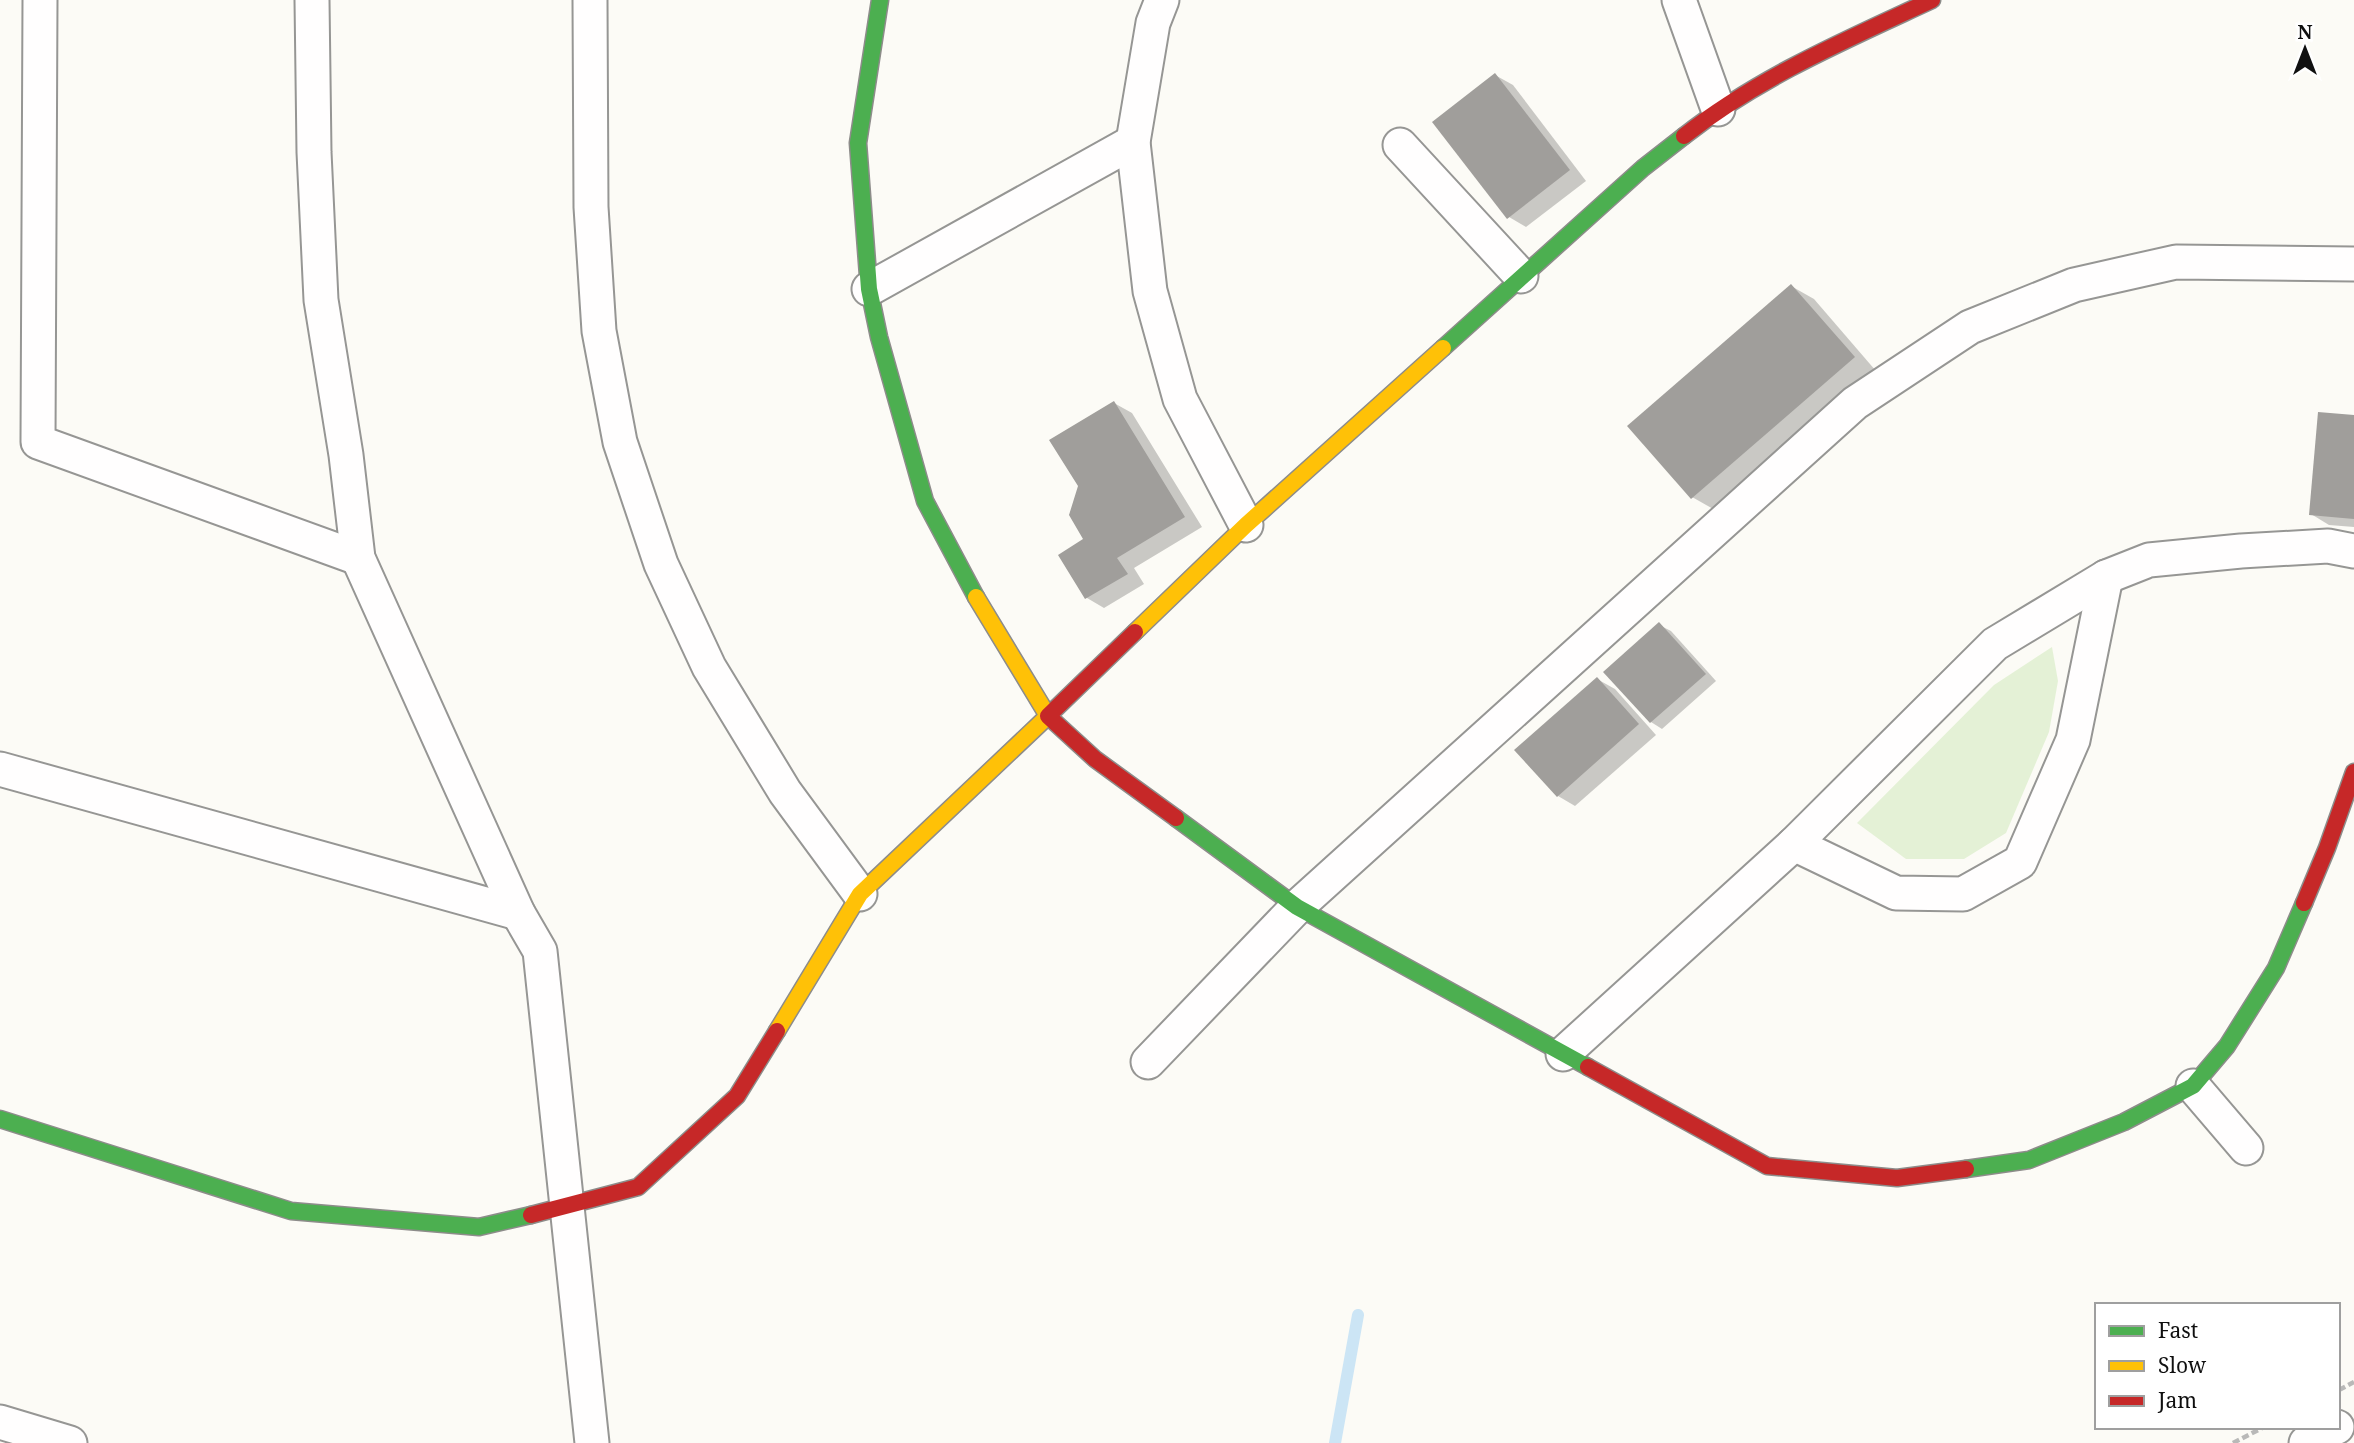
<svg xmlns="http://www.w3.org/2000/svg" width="2354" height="1443" font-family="'Noto Serif',serif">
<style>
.green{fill:#e4f1d6}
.shadow{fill:#0003}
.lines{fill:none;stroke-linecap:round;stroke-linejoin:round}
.stream{stroke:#cce5f5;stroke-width:12}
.building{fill:#a09e9b}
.street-casing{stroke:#969694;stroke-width:37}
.fast-casing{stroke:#8d8c8a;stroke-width:19}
.slow-casing{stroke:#8d8c8a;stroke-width:19}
.jam-casing{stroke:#8d8c8a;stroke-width:19}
.path{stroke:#b9b9b8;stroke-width:4.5;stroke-dasharray:7 3.5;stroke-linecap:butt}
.street{stroke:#fffefe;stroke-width:33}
.fast{stroke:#4caf50;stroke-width:16}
.slow{stroke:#ffc107;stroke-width:16}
.jam{stroke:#c62828;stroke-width:16}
</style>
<rect width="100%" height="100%" fill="#fcfbf6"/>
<polygon class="green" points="2052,647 2058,681 2049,732 2006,833 1964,859 1906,859 1857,823 1994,685"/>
<g class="shadow">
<polygon points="1495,75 1513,85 1586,181 1526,227 1509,217"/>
<polygon points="1791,286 1814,299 1876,371 1715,510 1692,497"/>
<polygon points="1114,403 1132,413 1202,527 1134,568 1144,584 1104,608 1087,598 1086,540"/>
<polygon points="2354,417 2354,527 2329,525 2311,514"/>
<polygon points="1659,625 1671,631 1716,681 1662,729 1651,722"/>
<polygon points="1597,679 1615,689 1656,735 1575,806 1558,796"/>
</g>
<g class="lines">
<polyline class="stream" points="1335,1443 1358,1315"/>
</g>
<g class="building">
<polygon points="1495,73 1570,170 1507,219 1432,122"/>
<polygon points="1791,284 1855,357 1691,499 1627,426"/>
<polygon points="1114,401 1185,517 1117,558 1128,574 1085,599 1058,555 1083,539 1069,515 1078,486 1049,440"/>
<polygon points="2318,412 2354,415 2354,519 2309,515"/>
<polygon points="1659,622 1706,674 1650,723 1603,672"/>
<polygon points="1597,677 1639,724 1557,797 1514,750"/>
</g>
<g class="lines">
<defs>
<g id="street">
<polyline points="40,0 38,442 358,558"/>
<polyline points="312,0 314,152 321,300 346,455 358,558 518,913 540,951 592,1443"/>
<polyline points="590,0 591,207 599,331 620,442 661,564 709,667 785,792 860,894"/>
<polyline points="1162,0 1153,23 1133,142 1150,291 1180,399 1246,525"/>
<polyline points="1679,0 1718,109"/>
<polyline points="1400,145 1521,276"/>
<polyline points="869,289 1133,142"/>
<polyline points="0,769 518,913"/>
<polyline points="1794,844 1896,893 1963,894 2020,862 2073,740 2106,577"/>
<polyline points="1563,1054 1794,844 1995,644 2106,577 2149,560 2241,551 2328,546 2354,551"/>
<polyline points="1148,1062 1297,907 1855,403 1970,327 2074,285 2176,262 2354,264"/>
<polyline points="2193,1086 2246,1148"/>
<polyline points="0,1422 70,1443"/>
<polyline points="2306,1443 2337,1427"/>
</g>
<g id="fast">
<polyline points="880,0 858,143 869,289 879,337 925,501 976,597"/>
<polyline points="1443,348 1643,168 1684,136"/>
<polyline points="1176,818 1297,907 1588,1067"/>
<polyline points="0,1119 291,1211 479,1227 531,1215"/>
<polyline points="1966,1169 2029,1160 2124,1122 2193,1086 2227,1046 2276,968 2304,903"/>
</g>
<g id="slow">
<polyline points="1135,632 1246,525 1443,348"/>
<polyline points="777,1031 860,894 1048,716 976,597"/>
</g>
<g id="jam">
<path d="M1684 136C1759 77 1846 40 1932 0"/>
<polyline points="1135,632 1048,716 1095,759 1176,818"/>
<polyline points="2304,903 2327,848 2354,772"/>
<polyline points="1588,1067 1767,1166 1897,1178 1966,1169"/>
<polyline points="531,1215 638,1187 737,1096 777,1031"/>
</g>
</defs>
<use href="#street" class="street-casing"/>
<use href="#fast" class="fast-casing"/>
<use href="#slow" class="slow-casing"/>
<use href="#jam" class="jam-casing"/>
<g class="path">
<polyline points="2339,1390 2354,1382"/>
<polyline points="2233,1443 2264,1427"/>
</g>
<use href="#street" class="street"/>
<use href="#fast" class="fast"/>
<use href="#slow" class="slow"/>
<use href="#jam" class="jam"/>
</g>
<rect x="2095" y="1303" width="245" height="126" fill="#ffffff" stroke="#9f9f9f" stroke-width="2"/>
<rect x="2109" y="1326" width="35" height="10" fill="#4caf50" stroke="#9f9f9f" stroke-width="2"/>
<text x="2158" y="1338" font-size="21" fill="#101010">Fast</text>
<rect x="2109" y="1361" width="35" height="10" fill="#ffc107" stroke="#9f9f9f" stroke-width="2"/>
<text x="2158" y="1373" font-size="21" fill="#101010">Slow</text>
<rect x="2109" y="1396" width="35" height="10" fill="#c62828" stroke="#9f9f9f" stroke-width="2"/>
<text x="2158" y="1408" font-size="21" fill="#101010">Jam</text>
<g transform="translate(2305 49)" stroke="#ffffff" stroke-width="5" paint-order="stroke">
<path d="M0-5L12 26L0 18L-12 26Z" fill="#101010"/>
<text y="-10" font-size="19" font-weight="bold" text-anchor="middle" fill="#101010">N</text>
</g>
</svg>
